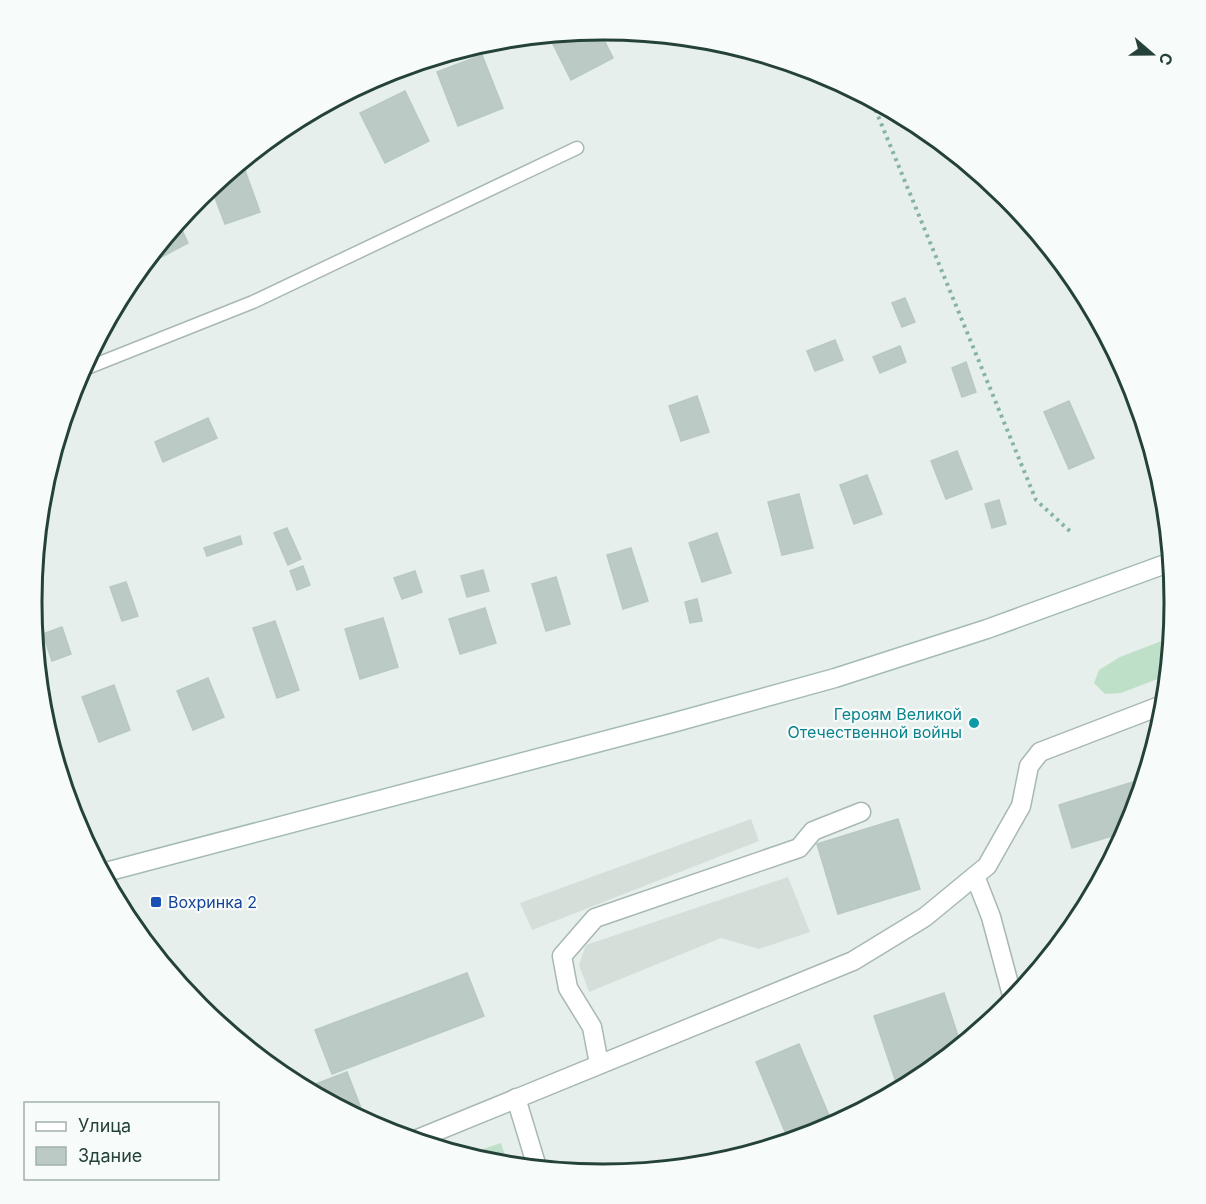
<svg xmlns="http://www.w3.org/2000/svg" width="1206" height="1204" font-family="Inter,sans-serif">
<style>
.built{fill:#d4dfda}
.green{fill:#bfe0c8}
.building{fill:#bbcac4;stroke:#b8c9c2;stroke-width:1.5}
.lines{fill:none;stroke-linecap:round;stroke-linejoin:round}
.service-casing{stroke:#a8b8b2;stroke-width:15}
.minor-casing{stroke:#a8b8b2;stroke-width:21}
.secondary-casing{stroke:#a4bbb3;stroke-width:21}
.path{stroke:#86b3a5;stroke-width:4;stroke-dasharray:3 4.5;stroke-linecap:butt}
.service{stroke:#fff;stroke-width:12}
.minor{stroke:#fff;stroke-width:18}
.secondary{stroke:#fff;stroke-width:18}
.culture-dot{fill:#0f9aa8;stroke:#f7fbf9;stroke-width:2}
.transit-dot{fill:#1a4fb4;stroke:#f7fbf9;stroke-width:2}
.labels{text-anchor:middle;dominant-baseline:central;stroke-width:4.5;stroke-linejoin:round;paint-order:stroke}
.culture-label{font-size:16px;fill:#0d838f;stroke:#f7fbf9;text-anchor:end}
.transit-label{font-size:16px;fill:#164399;stroke:#f7fbf9;text-anchor:start}
.rim{fill:none;stroke:#24423a;stroke-width:3}
</style>
<rect width="100%" height="100%" fill="#e6efeb"/>
<g class="built">
<polygon points="751,819 759,841 532,930 520,903"/>
<polygon points="788,877 810,932 759,949 721,938 589,992 579,965 586,945"/>
</g>
<g class="green">
<polygon points="1172,637 1168,675 1121,693 1105,694 1094,683 1099,670 1120,657"/>
<polygon points="501,1143 508,1165 491,1163 465,1155"/>
</g>
<g class="building">
<polygon points="599,30 613,58 571,80 551,40 562,34"/>
<polygon points="482,55 503,108 458,126 437,72"/>
<polygon points="405,91 429,141 385,163 360,113"/>
<polygon points="242,162 260,212 225,224 211,187"/>
<polygon points="178,222 188,243 154,261 151,256"/>
<polygon points="905,298 915,322 902,327 892,303"/>
<polygon points="835,340 843,360 815,371 807,351"/>
<polygon points="900,346 906,362 880,373 873,357"/>
<polygon points="966,362 976,392 962,397 952,368"/>
<polygon points="697,396 709,432 681,441 669,406"/>
<polygon points="1069,401 1094,458 1069,469 1044,412"/>
<polygon points="208,418 217,438 163,462 155,442"/>
<polygon points="957,451 972,489 946,499 931,461"/>
<polygon points="867,475 882,514 854,524 840,485"/>
<polygon points="799,494 813,548 782,555 768,502"/>
<polygon points="999,500 1006,524 992,528 985,504"/>
<polygon points="287,528 301,559 288,565 274,533"/>
<polygon points="717,533 731,573 702,582 689,543"/>
<polygon points="240,536 242,544 207,556 204,548"/>
<polygon points="631,548 648,601 623,609 607,555"/>
<polygon points="303,566 310,585 297,590 290,571"/>
<polygon points="483,570 489,591 467,597 461,576"/>
<polygon points="415,571 422,592 402,599 394,578"/>
<polygon points="556,577 570,624 546,631 532,584"/>
<polygon points="126,582 138,616 122,621 110,587"/>
<polygon points="697,599 702,621 690,623 685,602"/>
<polygon points="485,608 496,643 460,654 449,619"/>
<polygon points="383,618 398,667 360,679 345,629"/>
<polygon points="275,621 299,690 277,698 253,628"/>
<polygon points="62,627 71,654 52,661 43,634"/>
<polygon points="208,678 224,717 193,730 177,691"/>
<polygon points="114,685 130,730 99,742 82,697"/>
<polygon points="1133,782 1138,799 1131,821 1125,832 1072,848 1059,805"/>
<polygon points="898,819 920,889 838,914 817,844"/>
<polygon points="467,973 484,1016 332,1074 315,1030"/>
<polygon points="944,993 961,1045 929,1071 896,1082 874,1016"/>
<polygon points="799,1044 833,1125 822,1131 789,1141 756,1062"/>
<polygon points="347,1072 364,1116 360,1118 305,1088"/>
</g>
<g class="lines">
<defs>
<polyline id="service" points="82,370 253,302 577,148"/>
<g id="minor">
<polyline points="975,876 991,917 1013,999"/>
<polyline points="599,1064 592,1027 568,988 562,956 595,918 799,848 813,831 861,812"/>
<polyline points="516,1098 537,1167"/>
<polyline points="415,1140 853,961 925,917 987,866 1021,806 1029,766 1040,752 1165,704"/>
</g>
<polyline id="secondary" points="102,873 672,723 835,678 987,629 1171,562"/>
</defs>
<use href="#service" class="service-casing"/>
<use href="#minor" class="minor-casing"/>
<use href="#secondary" class="secondary-casing"/>
<polyline class="path" points="876,102 876,111 1036,500 1073,534"/>
<use href="#service" class="service"/>
<use href="#minor" class="minor"/>
<use href="#secondary" class="secondary"/>
</g>
<circle class="culture-dot" cx="974" cy="723" r="6"/>
<rect class="transit-dot" x="150" y="896" width="12" height="12" rx="3"/>
<g class="labels">
<g class="culture-label">
<text x="962" y="714">Героям Великой<tspan x="962" dy="18">Отечественной войны</tspan></text>
</g>
<g class="transit-label">
<text x="168" y="902">Вохринка 2</text>
</g>
</g>
<path d="M0 0H1206V1204H0ZM603 40H603A561 561 0 0 1 1164 601V603A561 561 0 0 1 603 1164H603A561 561 0 0 1 42 603V601A561 561 0 0 1 603 40Z" fill="#f7fbf9" fill-rule="evenodd"/>
<path class="rim" d="M603 40H603A561 561 0 0 1 1164 601V603A561 561 0 0 1 603 1164H603A561 561 0 0 1 42 603V601A561 561 0 0 1 603 40Z"/>
<rect x="24" y="1102" width="195" height="78" fill="#f7fbf9" stroke="#a3b1ad" stroke-width="1.5"/>
<rect x="36" y="1122" width="30" height="9" fill="#ffffff" stroke="#a3b1ad" stroke-width="1.5"/>
<text x="78" y="1132" font-size="18" fill="#24423a">Улица</text>
<rect x="36" y="1147" width="30" height="18" fill="#bbcac4" stroke="#a3b1ad" stroke-width="1.5"/>
<text x="78" y="1162" font-size="18" fill="#24423a">Здание</text>
<g transform="translate(1152 54) rotate(110)" stroke="#f7fbf9" stroke-width="4.5" paint-order="stroke">
<path d="M0-4.5L10 22L0 15L-10 22Z" fill="#24423a"/>
<text y="-9" font-size="16" font-weight="bold" text-anchor="middle" fill="#24423a">С</text>
</g>
</svg>
